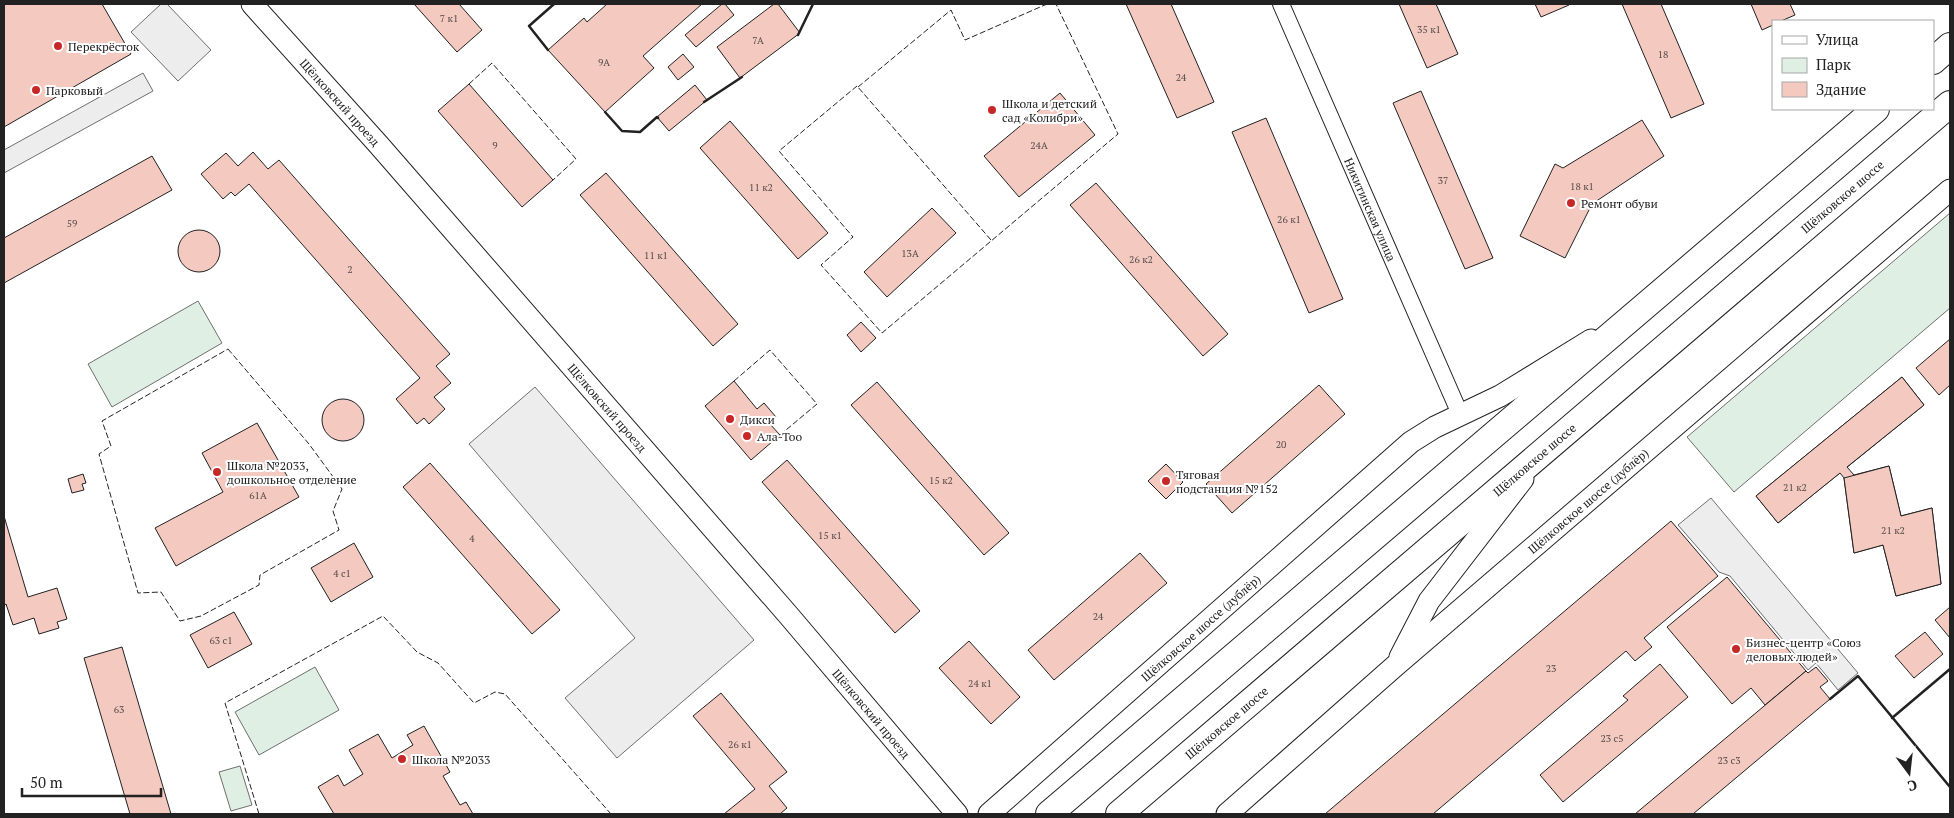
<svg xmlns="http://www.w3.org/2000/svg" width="1954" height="818" font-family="'PT Serif',serif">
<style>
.green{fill:#e0efe3;stroke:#6f6f6f}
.parking{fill:#ededed;stroke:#6f6f6f}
.building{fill:#f3c9c0;stroke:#222}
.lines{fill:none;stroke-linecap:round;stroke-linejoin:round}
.minor-casing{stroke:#222;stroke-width:18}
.tertiary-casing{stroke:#222;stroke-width:23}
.primary-casing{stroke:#222;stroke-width:28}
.minor{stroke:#fff;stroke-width:16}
.tertiary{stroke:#fff;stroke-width:21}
.primary{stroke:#fff;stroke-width:26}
.fence{stroke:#222;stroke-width:1;stroke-dasharray:6 2.5;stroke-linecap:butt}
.wall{stroke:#222;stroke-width:2.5}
.poi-dot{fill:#c62828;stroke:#fff;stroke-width:2}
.labels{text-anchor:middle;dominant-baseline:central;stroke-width:4;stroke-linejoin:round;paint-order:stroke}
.number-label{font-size:10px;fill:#564c4a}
.poi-label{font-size:12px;fill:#222;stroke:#fff;text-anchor:start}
.street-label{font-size:12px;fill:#222;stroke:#fff}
</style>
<rect width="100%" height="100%" fill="#fff"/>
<g class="green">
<polygon points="1950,213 1950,308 1734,492 1687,437"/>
<polygon points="198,301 222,343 112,407 88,364"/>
<polygon points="315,667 339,710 259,755 235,712"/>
<polygon points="240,766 252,805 231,811 219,772"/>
</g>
<g class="parking">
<polygon points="161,4 167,4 211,50 178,81 131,32"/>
<polygon points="143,73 153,91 4,173 4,150"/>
<polygon points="535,387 754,640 617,758 565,698 635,638 469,444"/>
<polygon points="1711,498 1858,673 1838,690 1816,663 1808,670 1730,576 1719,572 1678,525"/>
</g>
<g class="building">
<polygon points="4,4 102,4 131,54 4,127"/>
<polygon points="414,4 459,4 482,30 457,52"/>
<polygon points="607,4 702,4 643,56 654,68 605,112 548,50 584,18 587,22"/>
<polygon points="722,4 725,4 734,15 696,47 685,35"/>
<polygon points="774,4 778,4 800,33 740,78 717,47"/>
<polygon points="1126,4 1171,4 1214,102 1177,118"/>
<polygon points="1399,4 1436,4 1458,54 1427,68"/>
<polygon points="1535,4 1569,4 1569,5 1541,17"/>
<polygon points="1622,4 1661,4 1704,104 1671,118"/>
<polygon points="1751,4 1790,4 1795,15 1781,21 1773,21 1773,25 1762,30"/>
<polygon points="683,54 694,67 678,80 668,67"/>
<polygon points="469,84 553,180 522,207 438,111"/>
<polygon points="695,85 707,100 669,131 657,117"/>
<polygon points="1421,91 1493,258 1465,269 1393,103"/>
<polygon points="1060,93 1095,135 1019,197 984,156"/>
<polygon points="1266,118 1343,299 1309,313 1232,132"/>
<polygon points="1642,120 1664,156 1592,204 1565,258 1520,236 1555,164 1563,168"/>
<polygon points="730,121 828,233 798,259 700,148"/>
<polygon points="253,152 268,169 279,160 450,354 436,366 451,383 434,397 445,409 429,424 424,418 417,424 396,399 420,378 249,184 235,196 231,192 223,199 201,174 226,153 238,166"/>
<polygon points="152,156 172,190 4,283 4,238"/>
<polygon points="606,173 738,324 713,346 580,195"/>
<polygon points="1096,183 1228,334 1203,356 1070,205"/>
<polygon points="932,208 956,233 887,297 864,272"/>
<circle cx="199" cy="251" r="21"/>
<polygon points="861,322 876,338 861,352 847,335"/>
<polygon points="1950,339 1950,385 1939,395 1916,368"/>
<polygon points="1902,377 1924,405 1778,523 1756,496"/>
<polygon points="1902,377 1924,405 1847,467 1854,475 1889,466 1901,516 1932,508 1941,584 1896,596 1883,545 1854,553 1844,478 1840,473 1778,523 1756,496"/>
<polygon points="734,381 757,409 764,403 776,417 769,423 780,435 751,460 705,406"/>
<polygon points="877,382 1009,533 984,555 851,405"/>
<polygon points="1319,385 1345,414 1232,513 1206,484"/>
<circle cx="343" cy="420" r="21"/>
<polygon points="257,423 299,497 176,566 155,528 223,492 202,453"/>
<polygon points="787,460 920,611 895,633 762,482"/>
<polygon points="430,463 560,610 532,634 403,487"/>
<polygon points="1166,464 1183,482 1166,499 1148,481"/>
<polygon points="1889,466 1901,516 1932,508 1941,584 1896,596 1883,545 1854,553 1844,478"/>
<polygon points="83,474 86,483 82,484 84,490 72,493 68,479"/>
<polygon points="4,516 28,597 57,588 67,619 57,622 59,628 39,634 34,618 13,625 6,604 4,605"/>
<polygon points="1671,521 1718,576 1644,638 1652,647 1635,661 1626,651 1433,814 1325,814"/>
<polygon points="354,543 373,577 331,602 311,568"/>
<polygon points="1140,553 1167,583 1054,680 1028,650"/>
<polygon points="1727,577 1806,671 1765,705 1751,688 1732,704 1667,627"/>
<polygon points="1950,607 1950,638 1935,620"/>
<polygon points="234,612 252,644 208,668 190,635"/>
<polygon points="1925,632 1943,654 1914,678 1895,656"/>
<polygon points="969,641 1020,697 991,724 939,668"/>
<polygon points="122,647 131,678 171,814 130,814 84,658"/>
<polygon points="1660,664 1688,697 1563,802 1540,775 1628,700 1623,696"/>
<polygon points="1816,667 1828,681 1820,687 1830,699 1693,814 1635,814 1806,671 1808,673"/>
<polygon points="721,693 787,772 769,786 787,808 780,814 724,814 755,789 693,716"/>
<polygon points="424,726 450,772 443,776 460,805 466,802 473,814 334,814 318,787 338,775 344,786 363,774 349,750 378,734 392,758 413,745 407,735"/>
</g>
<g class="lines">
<defs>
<g id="minor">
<path id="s1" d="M1281 4 1460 414"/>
</g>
<g id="tertiary">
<path id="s2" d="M252 4 378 144 790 617 957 814"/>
<polyline points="1400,657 1429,601 1523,479"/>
<path id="s3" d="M989 814 1411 442 1435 427 1500 396 1591 340"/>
<path id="s4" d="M1227 814 1395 666 1950 190"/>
</g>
<g id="primary">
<polyline points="1933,61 1950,46"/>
<polyline points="1049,814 1876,109"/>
<path id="s5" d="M1119 814 1950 104"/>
</g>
</defs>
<use href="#minor" class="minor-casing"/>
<use href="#tertiary" class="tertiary-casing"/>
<use href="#primary" class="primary-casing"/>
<use href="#minor" class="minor"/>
<use href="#tertiary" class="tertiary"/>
<use href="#primary" class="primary"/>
<g class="fence">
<polyline points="469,84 492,63 576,159 553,180"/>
<polyline points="858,87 951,10 965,40 1047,4"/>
<polyline points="991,240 857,86 779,151 853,237 821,265 882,333 1118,134 1056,4"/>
<polygon points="228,349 309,444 342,489 333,511 339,530 260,575 259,585 201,616 180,621 161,592 138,593 99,454 111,446 102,421"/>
<polyline points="734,381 770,350 817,404 780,435"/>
<polyline points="259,814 225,703 383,616 417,652 438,663 474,703 495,692 505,694 611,814"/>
</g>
<g class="wall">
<polyline points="798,35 813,4"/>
<polyline points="548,50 529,26 554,4"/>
<polyline points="704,102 742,77"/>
<polyline points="605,112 622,131 640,132 657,117 658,118"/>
<polyline points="1830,699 1858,676 1950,787"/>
<polyline points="1892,718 1950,669"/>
</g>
</g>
<g class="poi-dot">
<circle cx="58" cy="46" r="5"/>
<circle cx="36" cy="90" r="5"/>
<circle cx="992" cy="110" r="5"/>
<circle cx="1571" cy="203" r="5"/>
<circle cx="730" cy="419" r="5"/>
<circle cx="747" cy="436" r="5"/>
<circle cx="217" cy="472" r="5"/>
<circle cx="1166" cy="481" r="5"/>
<circle cx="1736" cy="649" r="5"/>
<circle cx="402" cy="759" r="5"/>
</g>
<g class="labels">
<g class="number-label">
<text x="449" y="18">7 к1</text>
<text x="1429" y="29">35 к1</text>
<text x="758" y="40">7А</text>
<text x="1663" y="54">18</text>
<text x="604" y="62">9А</text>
<text x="1181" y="77">24</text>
<text x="495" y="145">9</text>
<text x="1039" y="145">24А</text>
<text x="1443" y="180">37</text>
<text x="1582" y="186">18 к1</text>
<text x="761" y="187">11 к2</text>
<text x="1289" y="219">26 к1</text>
<text x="72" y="223">59</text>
<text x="910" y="253">13А</text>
<text x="656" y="255">11 к1</text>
<text x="1141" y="259">26 к2</text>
<text x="350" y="269">2</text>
<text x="1281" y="444">20</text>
<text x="941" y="480">15 к2</text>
<text x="1795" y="487">21 к2</text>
<text x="258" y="495">61А</text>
<text x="1893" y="530">21 к2</text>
<text x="830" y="535">15 к1</text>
<text x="472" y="538">4</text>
<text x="342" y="573">4 с1</text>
<text x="1098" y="616">24</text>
<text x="221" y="640">63 с1</text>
<text x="1551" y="668">23</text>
<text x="980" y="683">24 к1</text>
<text x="119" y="709">63</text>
<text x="1612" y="738">23 с5</text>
<text x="740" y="744">26 к1</text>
<text x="1729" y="760">23 c3</text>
</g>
<g class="poi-label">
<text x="68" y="46">Перекрёсток</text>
<text x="46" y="90">Парковый</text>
<text x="1002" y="103">Школа и детский<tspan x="1002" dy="14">сад «Колибри»</tspan></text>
<text x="1581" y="203">Ремонт обуви</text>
<text x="740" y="419">Дикси</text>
<text x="757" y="436">Ала-Тоо</text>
<text x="227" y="465">Школа №2033,<tspan x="227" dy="14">дошкольное отделение</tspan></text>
<text x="1176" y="474">Тяговая<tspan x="1176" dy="14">подстанция №152</tspan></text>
<text x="1746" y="642">Бизнес-центр «Союз<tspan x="1746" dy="14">деловых людей»</tspan></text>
<text x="412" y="759">Школа №2033</text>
</g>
<g class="street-label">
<text stroke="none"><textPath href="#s2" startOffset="132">Щёлковский проезд</textPath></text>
<text stroke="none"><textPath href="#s5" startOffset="951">Щёлковское шоссе</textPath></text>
<text stroke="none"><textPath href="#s1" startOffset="224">Никитинская улица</textPath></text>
<text stroke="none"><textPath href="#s2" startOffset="538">Щёлковский проезд</textPath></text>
<text stroke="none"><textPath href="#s5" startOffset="546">Щёлковское шоссе</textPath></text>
<text stroke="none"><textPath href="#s4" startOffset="478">Щёлковское шоссе (дублёр)</textPath></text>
<text stroke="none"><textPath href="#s3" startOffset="282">Щёлковское шоссе (дублёр)</textPath></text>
<text stroke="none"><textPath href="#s2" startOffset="942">Щёлковский проезд</textPath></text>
<text stroke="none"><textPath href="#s5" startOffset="141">Щёлковское шоссе</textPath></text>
</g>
</g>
<rect width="1954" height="818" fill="none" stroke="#222222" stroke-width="10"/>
<rect x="1772" y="20" width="162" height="90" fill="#ffffff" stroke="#a7a7a7"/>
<rect x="1782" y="36" width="25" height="8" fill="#ffffff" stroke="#a7a7a7"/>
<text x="1816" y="45" font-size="15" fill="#222222">Улица</text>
<rect x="1782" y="58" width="25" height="15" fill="#e0efe3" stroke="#a7a7a7"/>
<text x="1816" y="70" font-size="15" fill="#222222">Парк</text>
<rect x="1782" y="82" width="25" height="15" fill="#f3c9c0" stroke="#a7a7a7"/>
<text x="1816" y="95" font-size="15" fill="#222222">Здание</text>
<g transform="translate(1909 773) rotate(165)" stroke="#ffffff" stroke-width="4" paint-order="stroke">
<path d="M0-4L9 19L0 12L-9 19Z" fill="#222222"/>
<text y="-8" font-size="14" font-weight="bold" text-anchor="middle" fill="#222222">С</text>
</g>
<path d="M22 788v8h139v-8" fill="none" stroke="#222222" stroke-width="2.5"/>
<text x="30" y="788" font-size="15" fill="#222222" stroke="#ffffff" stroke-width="4" paint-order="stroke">50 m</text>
</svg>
